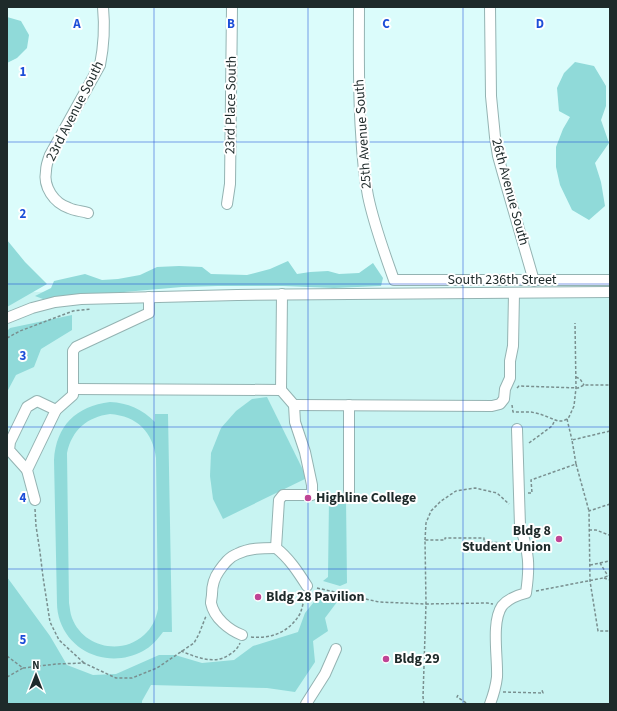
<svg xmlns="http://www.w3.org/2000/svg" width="617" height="711" font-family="'Source Sans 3',sans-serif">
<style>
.built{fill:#c8f4f2}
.green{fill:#90dad9;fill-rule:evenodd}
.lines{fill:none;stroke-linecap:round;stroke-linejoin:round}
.minor-casing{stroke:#94b3b2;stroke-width:12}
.path{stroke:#798f8f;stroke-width:1.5;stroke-dasharray:3 2;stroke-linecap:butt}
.minor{stroke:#fff;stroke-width:10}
.grid{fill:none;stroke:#1d4ed8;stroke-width:1;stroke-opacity:0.55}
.poi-dot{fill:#bf4495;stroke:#fff;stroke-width:1.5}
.labels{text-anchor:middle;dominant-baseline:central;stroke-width:4;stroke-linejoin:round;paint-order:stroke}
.street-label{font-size:14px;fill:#1e2a2a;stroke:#fff}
.poi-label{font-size:14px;font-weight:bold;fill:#1e2a2a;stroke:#fff;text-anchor:start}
.grid-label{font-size:13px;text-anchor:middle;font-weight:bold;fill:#1d4ed8;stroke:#fff;stroke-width:4;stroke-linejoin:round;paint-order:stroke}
</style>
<rect width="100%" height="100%" fill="#dbfcfb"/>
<polygon class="built" points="610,291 610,704 7,704 7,292"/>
<g class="green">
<polygon points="7,17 21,21 29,35 27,48 17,58 7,63"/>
<polygon points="575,62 594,66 606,86 606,106 601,120 609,143 595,163 601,182 605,206 589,220 572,210 560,185 556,167 556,147 563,129 570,117 559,111 557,88 564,73"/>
<polygon points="7,240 25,262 47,284 7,307"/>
<polygon points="288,261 297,274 310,272 328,271 339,274 359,273 373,263 383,278 381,286 334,288 283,286 218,286 182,287 43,299 35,296 51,288 54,281 85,274 102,280 118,279 140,275 157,267 179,266 202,267 211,274 247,275 270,269"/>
<polygon points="72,315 72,330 41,349 34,367 16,375 7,392 7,331 10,328"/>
<polygon points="267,397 307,478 223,519 213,499 210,476 211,453 221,428 236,411 252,399"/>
<path d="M110 402C128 403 142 409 155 422V414H168L172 632H163C157 640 151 647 143 651 112 668 72 655 60 621 58 615 57 609 57 603L54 460C56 426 76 406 110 402ZM110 414C137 416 153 432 156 458L158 609C156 619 152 628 144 635 121 656 83 647 72 618 70 613 70 608 69 603L67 453C72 430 87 417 110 414Z"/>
<polygon points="346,498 347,583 340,586 323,581 328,577 329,499"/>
<polygon points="7,577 50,636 67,665 93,675 116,674 159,655 175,655 202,663 234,660 253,646 298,632 305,613 317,598 329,595 337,602 325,618 328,631 313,641 315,662 295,692 267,688 151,685 142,701 142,704 7,704"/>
</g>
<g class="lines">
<defs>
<g id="minor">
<path d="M359 7C359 49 358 90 361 132 362 153 364 175 368 196 374 225 384 252 394 280H610"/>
<polyline points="490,7 491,96 495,137 498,156 503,174 534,281"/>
<polyline points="227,204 230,184 232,7"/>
<path d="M88 213C82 211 75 211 69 208 54 203 43 187 46 171 46 165 48 160 50 155L100 65C104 45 105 28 103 7"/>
<path d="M282 294 281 390 294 405 295 422 305 452 312 485V495H283L279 500 276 548C289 558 298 572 307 586"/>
<polyline points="7,318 32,308 55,302 81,299 237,295 610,292"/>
<polyline points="73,389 281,390"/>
<polyline points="294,405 492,406 500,404 504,399 505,389 510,378 510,361 513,346 514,293"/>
<polyline points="349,405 349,498"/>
<polyline points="27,470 9,450 10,442 27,407 37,401 56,410"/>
<polyline points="35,500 27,470 56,410 73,395 73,351 76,347 149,313 149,297"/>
<path d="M242 635C229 630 214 618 211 603 211 600 212 597 212 594 212 585 214 578 219 571 224 564 229 557 237 554 249 548 262 548 276 548"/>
<polyline points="306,704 325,674 336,649"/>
<path d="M490 704C493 696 496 686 497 677 498 658 491 622 502 606 508 599 518 595 526 593 530 566 529 552 520 526L517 429"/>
</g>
</defs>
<use href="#minor" class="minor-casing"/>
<g class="path">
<polyline points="7,338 20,331 73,311 91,309"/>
<polyline points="576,377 580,379 584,385"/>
<polyline points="517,388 519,386 578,388 584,385 610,385"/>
<polyline points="512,405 513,412 531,412 540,414 558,421 563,421 567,419 569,417 574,406 576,388 575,323"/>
<polyline points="567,419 572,440"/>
<polyline points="529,443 552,426 555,420"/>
<polyline points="576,464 589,511"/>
<polyline points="528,493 532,493 531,480 576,464 572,440 610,431"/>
<polyline points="610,504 589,511 590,581 598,631 610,631"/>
<polyline points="35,509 36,526 40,552 43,577 50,622 59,640 84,663"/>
<polyline points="589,530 596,530 609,535"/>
<polyline points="425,540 426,523 431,511 441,501 456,491 475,488 497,493 509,504"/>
<polyline points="600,563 609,561"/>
<polyline points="590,565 600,563 608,576"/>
<polyline points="604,578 610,580"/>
<polyline points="317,588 379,602 426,604 425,540 445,540 445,538 484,538 484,542 508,543 515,542"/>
<polyline points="536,591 603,578 610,575"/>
<path d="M251 637C270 639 287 633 298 617 302 612 303 602 305 596"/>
<path d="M181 651C196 657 214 665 229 655 234 652 238 648 240 643"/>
<polyline points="7,656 23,668 56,664 84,663 116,678 132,678 157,668 194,643 199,634 206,616"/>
<polyline points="7,677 23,668"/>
<polyline points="503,692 543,693 542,690"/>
<polyline points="458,695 457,697 468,704"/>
<polyline points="424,704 423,697 426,604 487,603 493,604"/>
</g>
<use href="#minor" class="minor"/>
</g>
<path class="grid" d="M154 7V704M308 7V704M463 7V704M7 142H610M7 284H610M7 427H610M7 569H610"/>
<g class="poi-dot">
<circle cx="308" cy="498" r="4"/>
<circle cx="559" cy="539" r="4"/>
<circle cx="258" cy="597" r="4"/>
<circle cx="386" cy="659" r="4"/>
</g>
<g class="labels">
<g class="street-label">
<text transform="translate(231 105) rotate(-89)">23rd Place South</text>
<text transform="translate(75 111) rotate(-63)">23rd Avenue South</text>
<text transform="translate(363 134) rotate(-94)">25th Avenue South</text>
<text transform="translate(510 192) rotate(75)">26th Avenue South</text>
<text x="502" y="280">South 236th Street</text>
</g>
<g class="poi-label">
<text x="316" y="498">Highline College</text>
<text x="551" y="531" text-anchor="end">Bldg 8<tspan x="551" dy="16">Student Union</tspan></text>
<text x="266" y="597">Bldg 28 Pavilion</text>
<text x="394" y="659">Bldg 29</text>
</g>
</g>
<g class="grid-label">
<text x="77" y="28">A</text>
<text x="231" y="28">B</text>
<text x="386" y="28">C</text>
<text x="540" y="28">D</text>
<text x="23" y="76">1</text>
<text x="23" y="218">2</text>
<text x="23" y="360">3</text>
<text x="23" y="502">4</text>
<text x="23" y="644">5</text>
</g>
<rect width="617" height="711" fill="none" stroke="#1e2a2a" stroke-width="16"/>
<g transform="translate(36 675)" stroke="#ffffff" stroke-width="3" paint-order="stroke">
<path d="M0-3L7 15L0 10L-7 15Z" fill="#1e2a2a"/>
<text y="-6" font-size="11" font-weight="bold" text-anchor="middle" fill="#1e2a2a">N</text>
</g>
</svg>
